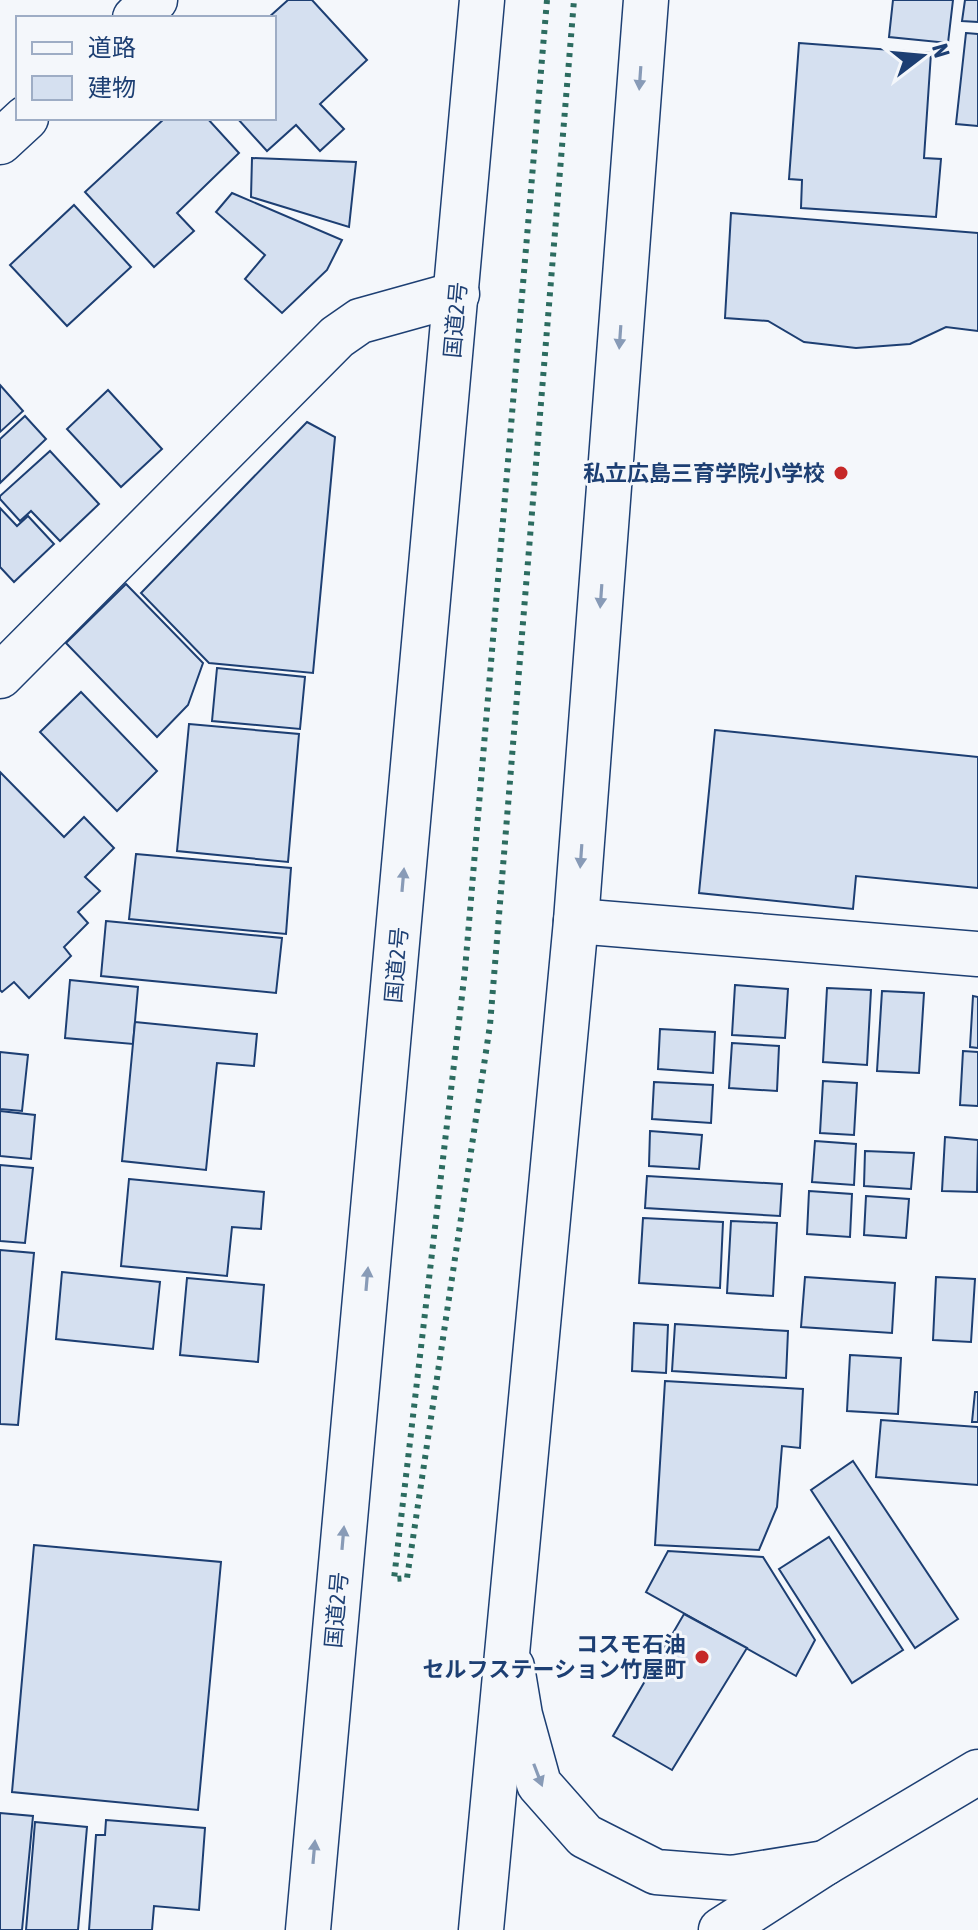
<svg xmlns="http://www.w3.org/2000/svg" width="978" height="1930" font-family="'Asap Condensed','Noto Sans JP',sans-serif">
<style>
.building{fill:#d5e0f0;stroke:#1d3f73;stroke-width:2}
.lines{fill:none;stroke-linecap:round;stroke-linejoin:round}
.street-casing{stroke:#1d3f73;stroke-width:47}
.secondary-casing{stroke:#1d3f73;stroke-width:47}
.highway-casing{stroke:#1d3f73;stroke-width:47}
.street{stroke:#f4f7fb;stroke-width:44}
.secondary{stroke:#f4f7fb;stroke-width:44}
.highway{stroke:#f4f7fb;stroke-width:44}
.hedge{stroke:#2c6c60;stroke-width:6;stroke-dasharray:4 6;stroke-linecap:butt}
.oneway{fill:#889bb7}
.poi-dot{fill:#c62828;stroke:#f4f7fb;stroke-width:3}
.labels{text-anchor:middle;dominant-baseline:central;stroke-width:6;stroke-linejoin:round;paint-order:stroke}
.street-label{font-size:22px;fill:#1d3f73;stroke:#f4f7fb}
.poi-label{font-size:22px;font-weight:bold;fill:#1d3f73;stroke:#f4f7fb;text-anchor:end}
</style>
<rect width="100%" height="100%" fill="#f4f7fb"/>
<g class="building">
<polygon points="288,0 312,0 367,60 320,104 344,129 320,151 296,125 267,151 237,118 274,118 274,18 268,18"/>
<polygon points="893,0 953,0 948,43 889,37"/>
<polygon points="965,0 978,0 978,22 962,21"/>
<polygon points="966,33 978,34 978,126 956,124"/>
<polygon points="799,43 931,53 924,158 941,159 936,217 801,208 802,180 789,179"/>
<polygon points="165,118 207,118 239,153 177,213 194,231 154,267 85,192"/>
<polygon points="252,158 356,162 349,227 251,197"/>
<polygon points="232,193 342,240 327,270 282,313 245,279 265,255 216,212"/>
<polygon points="74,205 131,267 67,326 10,265"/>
<polygon points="731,213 978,233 978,331 946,327 910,344 856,348 804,342 768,321 725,318"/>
<polygon points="0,385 23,411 0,432"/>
<polygon points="108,390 162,449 121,487 67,429"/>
<polygon points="25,416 46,439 0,483 0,439"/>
<polygon points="307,422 335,437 313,673 209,663 141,593"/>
<polygon points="50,451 99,504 60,541 31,511 20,521 0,499 0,496"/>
<polygon points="0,508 17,526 28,516 54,544 14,582 0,567"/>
<polygon points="126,584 203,663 188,705 157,737 66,643"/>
<polygon points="217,668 305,677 300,729 212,721"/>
<polygon points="81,692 157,771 117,811 40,732"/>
<polygon points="189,724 299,734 288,862 177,851"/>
<polygon points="715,730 978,757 978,888 856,876 853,909 699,893"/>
<polygon points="0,772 64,837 84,817 114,848 85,877 100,891 78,912 88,923 64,947 71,956 29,998 14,982 2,992 0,990"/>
<polygon points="136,854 291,868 286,934 129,919"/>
<polygon points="106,921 282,938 276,993 101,976"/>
<polygon points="70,980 138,987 133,1044 65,1038"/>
<polygon points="735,985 788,989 785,1038 732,1035"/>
<polygon points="827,988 871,990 867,1065 823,1062"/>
<polygon points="882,991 924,993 919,1073 877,1071"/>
<polygon points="973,996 978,997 978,1048 970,1047"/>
<polygon points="135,1022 257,1034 254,1066 217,1063 206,1170 122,1161"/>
<polygon points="660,1029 715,1032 713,1073 658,1069"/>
<polygon points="732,1043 779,1046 777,1091 729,1088"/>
<polygon points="963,1051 978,1052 978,1106 960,1105"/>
<polygon points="0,1052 28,1055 22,1111 0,1109"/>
<polygon points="823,1081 857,1083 854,1135 820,1133"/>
<polygon points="654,1082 713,1085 711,1123 652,1119"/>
<polygon points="0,1111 35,1115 31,1159 0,1156"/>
<polygon points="650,1131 702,1135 699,1169 649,1166"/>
<polygon points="945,1137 978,1140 977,1192 942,1191"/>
<polygon points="815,1141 856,1144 854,1185 812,1182"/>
<polygon points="865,1151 914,1153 911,1189 864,1186"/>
<polygon points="0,1165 33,1168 25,1243 0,1241"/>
<polygon points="647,1176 782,1184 780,1216 645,1208"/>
<polygon points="129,1179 264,1192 261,1229 232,1227 227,1276 121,1266"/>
<polygon points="809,1191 852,1194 850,1237 807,1234"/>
<polygon points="866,1196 909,1199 906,1238 864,1235"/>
<polygon points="643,1218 723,1222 720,1288 639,1283"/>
<polygon points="731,1221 777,1223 773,1296 727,1293"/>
<polygon points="0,1250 34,1253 18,1425 0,1424"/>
<polygon points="62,1272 160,1282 153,1349 56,1339"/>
<polygon points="805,1277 895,1283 892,1333 801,1327"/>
<polygon points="936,1277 975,1279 971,1342 933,1340"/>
<polygon points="187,1278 264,1285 258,1362 180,1355"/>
<polygon points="634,1323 668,1325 666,1373 632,1371"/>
<polygon points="675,1324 788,1331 786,1378 672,1371"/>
<polygon points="850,1355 901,1358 898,1414 847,1411"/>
<polygon points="665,1381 803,1389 800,1448 782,1446 777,1507 759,1550 655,1545"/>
<polygon points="975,1392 978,1392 978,1422 972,1422"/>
<polygon points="881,1420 978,1427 978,1485 876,1477"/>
<polygon points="853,1461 958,1619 915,1648 811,1490"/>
<polygon points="829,1537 903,1650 852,1683 779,1569"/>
<polygon points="34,1545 221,1562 198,1810 12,1792"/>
<polygon points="668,1551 763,1557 815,1640 796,1676 646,1592"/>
<polygon points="684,1614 747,1648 672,1770 613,1736"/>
<polygon points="0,1813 33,1816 22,1930 0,1930"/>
<polygon points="106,1820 205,1828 199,1910 154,1906 152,1930 89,1930 96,1835 105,1835"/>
<polygon points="35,1822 87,1827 78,1930 26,1930"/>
</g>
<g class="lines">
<defs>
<g id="street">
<polyline points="0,676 337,337 360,321 457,294"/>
<polyline points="576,921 978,954"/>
</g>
<g id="secondary">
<polyline points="135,18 155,0"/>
<polyline points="0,142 26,118"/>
<polyline points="512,1667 520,1715 539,1784 585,1836 656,1872 732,1878 825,1863"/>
<polyline points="721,1930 825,1863 978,1772"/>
</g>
<g id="highway">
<polyline points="308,1930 482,0"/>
<polyline points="481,1930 576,921 646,0"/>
</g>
</defs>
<use href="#street" class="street-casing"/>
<use href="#secondary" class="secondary-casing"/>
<use href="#highway" class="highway-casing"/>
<use href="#street" class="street"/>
<use href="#secondary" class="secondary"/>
<use href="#highway" class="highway"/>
<polyline class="hedge" points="547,0 465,970 394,1579 407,1578 490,1025 574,0"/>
</g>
<defs><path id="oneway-solid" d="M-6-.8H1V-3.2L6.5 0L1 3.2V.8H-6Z" transform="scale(2)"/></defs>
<g class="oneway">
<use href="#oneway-solid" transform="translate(640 78) rotate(94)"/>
<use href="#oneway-solid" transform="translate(620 337) rotate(94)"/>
<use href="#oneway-solid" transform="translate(601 596) rotate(94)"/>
<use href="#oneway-solid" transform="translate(581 856) rotate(94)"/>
<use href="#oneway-solid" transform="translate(403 880) rotate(-85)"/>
<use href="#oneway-solid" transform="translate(367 1279) rotate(-85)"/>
<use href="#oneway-solid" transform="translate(343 1538) rotate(-85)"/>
<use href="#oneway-solid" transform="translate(538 1775) rotate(69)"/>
<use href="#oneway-solid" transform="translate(314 1852) rotate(-85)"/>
</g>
<g class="poi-dot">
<circle cx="841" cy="473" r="8"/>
<circle cx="702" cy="1657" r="8"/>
</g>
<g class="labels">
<g class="street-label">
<text transform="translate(455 320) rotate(-85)">国道2号</text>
<text transform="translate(396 965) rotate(-85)">国道2号</text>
<text transform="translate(336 1610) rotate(-85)">国道2号</text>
</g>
<g class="poi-label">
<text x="825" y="473">私立広島三育学院小学校</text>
<text x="686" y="1644">コスモ石油<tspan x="686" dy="25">セルフステーション竹屋町</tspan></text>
</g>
</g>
<rect x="16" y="16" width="260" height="104" fill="#f4f7fb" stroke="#9eadc5" stroke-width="2"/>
<rect x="32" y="42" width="40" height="12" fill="#f4f7fb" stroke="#9eadc5" stroke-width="2"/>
<text x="88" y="56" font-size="24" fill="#1d3f73">道路</text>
<rect x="32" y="76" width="40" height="24" fill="#d5e0f0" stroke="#9eadc5" stroke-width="2"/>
<text x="88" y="96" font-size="24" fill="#1d3f73">建物</text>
<g transform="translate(922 56) rotate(74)" stroke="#f4f7fb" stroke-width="6" paint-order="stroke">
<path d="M0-6L14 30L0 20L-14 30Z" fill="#1d3f73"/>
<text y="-12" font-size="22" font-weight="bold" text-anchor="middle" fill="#1d3f73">N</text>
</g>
</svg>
